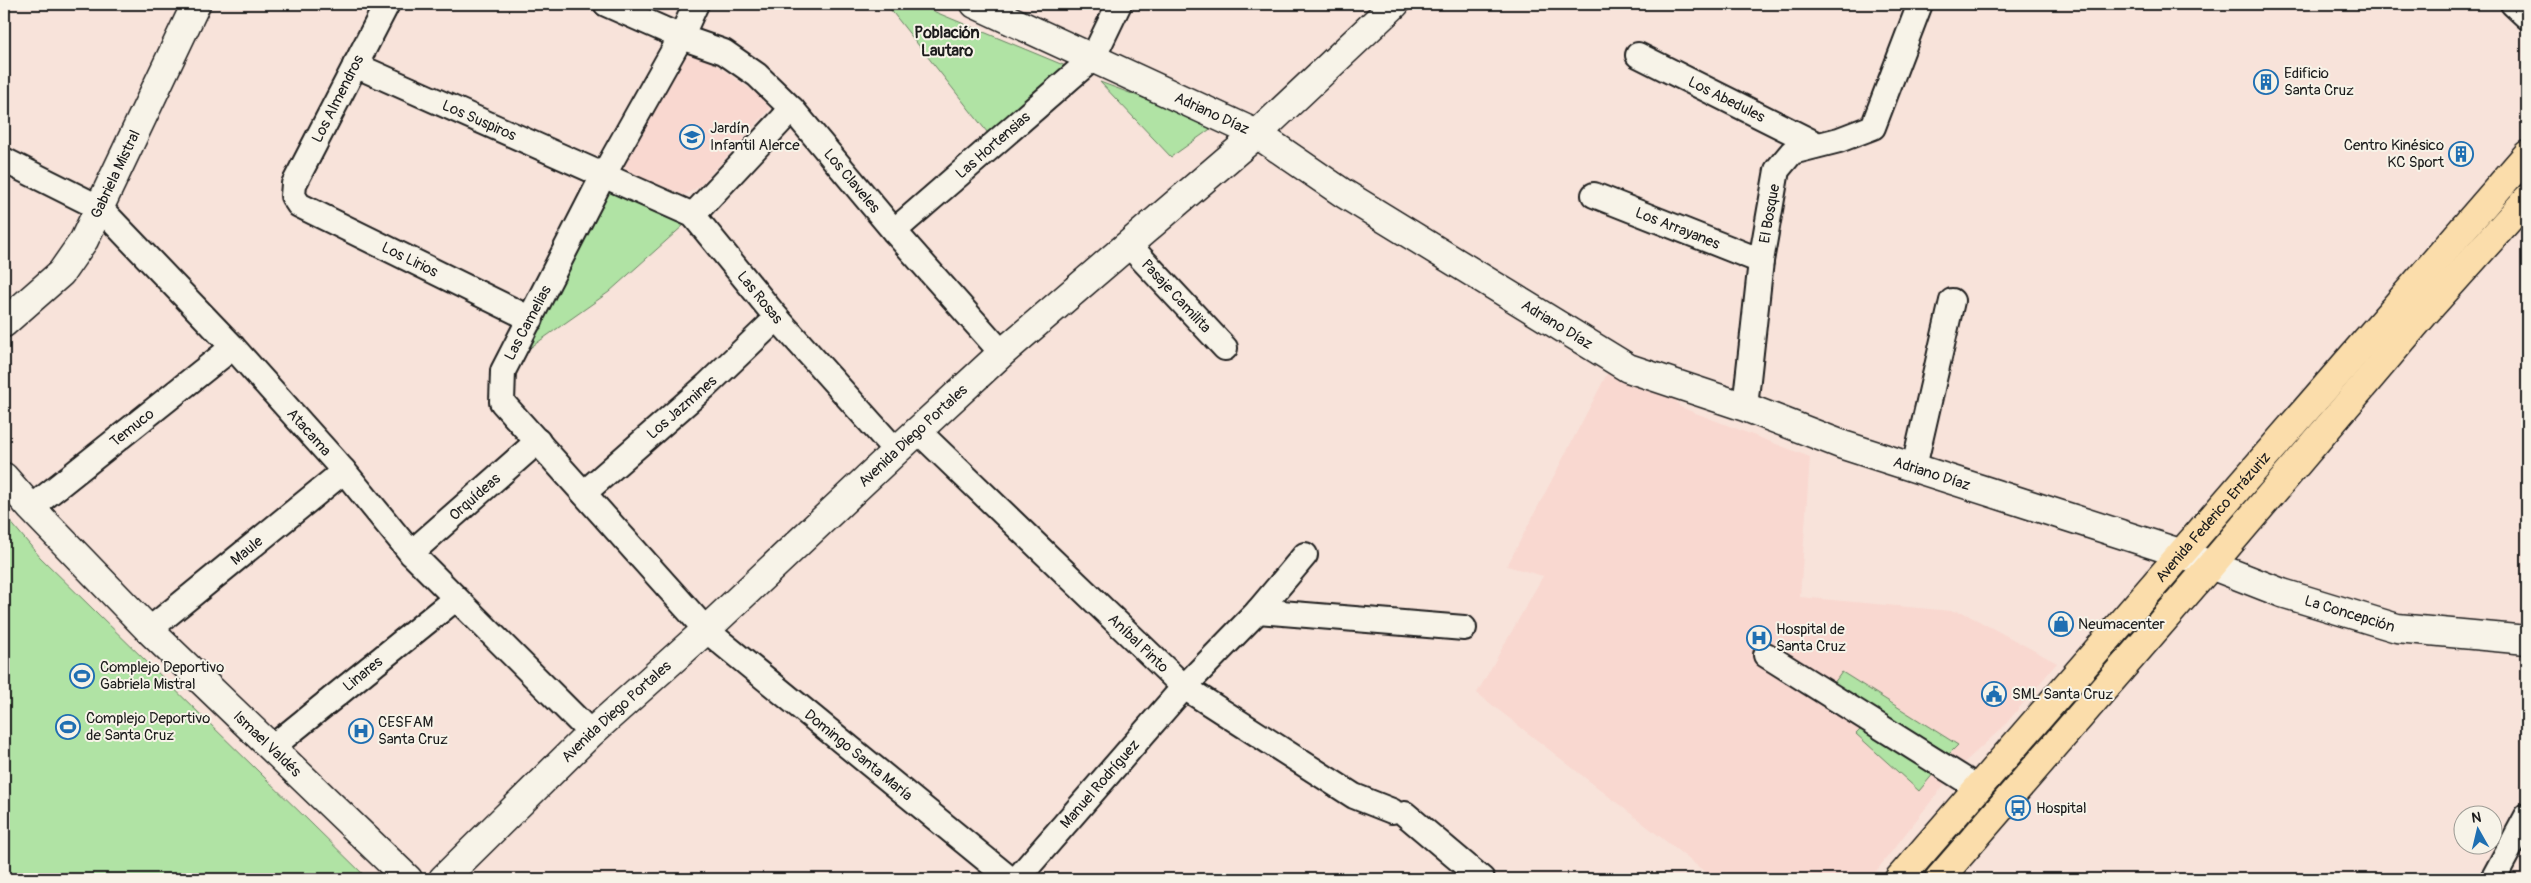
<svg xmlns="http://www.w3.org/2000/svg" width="2531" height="883" font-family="Pangolin,sans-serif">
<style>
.built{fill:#f9d8d0}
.green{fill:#b0e3a4;stroke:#668060}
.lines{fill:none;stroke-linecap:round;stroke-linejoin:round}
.street-casing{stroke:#1c1c1c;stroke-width:28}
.secondary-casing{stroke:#1c1c1c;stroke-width:31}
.primary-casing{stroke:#1c1c1c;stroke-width:31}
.street{stroke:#f7f3e8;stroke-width:24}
.secondary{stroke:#f7f3e8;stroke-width:28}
.primary{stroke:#fbddab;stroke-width:28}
.labels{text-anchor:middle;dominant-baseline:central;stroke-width:4;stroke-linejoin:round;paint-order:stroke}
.poi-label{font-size:15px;fill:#1c1c1c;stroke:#f7f3e8;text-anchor:start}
.street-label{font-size:15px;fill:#1c1c1c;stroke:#f7f3e8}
.neighbourhood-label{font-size:16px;font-weight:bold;fill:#1c1c1c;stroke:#f7f3e8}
</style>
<rect width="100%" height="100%" fill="#f8e3da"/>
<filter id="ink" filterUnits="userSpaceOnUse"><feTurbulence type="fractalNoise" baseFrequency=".02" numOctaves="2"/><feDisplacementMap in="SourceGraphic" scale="10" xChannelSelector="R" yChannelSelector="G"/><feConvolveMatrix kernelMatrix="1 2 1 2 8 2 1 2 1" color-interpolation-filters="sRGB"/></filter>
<g filter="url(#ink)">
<g class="built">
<polygon points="700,53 761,97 770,109 699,187 684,195 629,172 624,165 684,57"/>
<polygon points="1608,372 1675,399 1680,407 1810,457 1800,597 1962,612 2057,663 2004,726 1954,772 1870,879 1714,879 1477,693 1543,576 1507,566"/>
</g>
<g class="green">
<polygon points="886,4 916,4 1068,67 991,137"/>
<polygon points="1100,82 1216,125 1171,157"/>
<polygon points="610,188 685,224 609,292 524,352"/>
<polygon points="4,514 40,557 368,879 4,879"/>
<polygon points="1842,672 1958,745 1949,754 1834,683"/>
<polygon points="1862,728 1934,773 1919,791 1856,734"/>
</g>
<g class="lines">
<defs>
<g id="street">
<path id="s1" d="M387 4 294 184 293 196 299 205 531 319"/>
<path id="s2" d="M606 4 681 37 724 52 757 75 792 109 894 231 1002 353"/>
<path id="s3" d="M696 4 681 37 604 174 503 371 502 402 706 630 1010 879"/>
<polyline points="2513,4 2527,17"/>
<path id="s4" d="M1638 55 1816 144"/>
<path id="s5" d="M355 65 693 215 777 318 896 451"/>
<path id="s6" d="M4 160 100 208 233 347 344 471 411 553 591 733"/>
<path id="s7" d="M1594 195 1761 261"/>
<polyline points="693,215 792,109"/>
<path id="s8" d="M894 231 1093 58 1119 4"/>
<path id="s9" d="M1128 244 1225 348"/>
<path id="s10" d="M1745 407 1761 261 1777 170 1792 152 1839 140 1873 127 1920 4"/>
<path id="s11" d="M918 431 1184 687 1354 796 1392 811"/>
<polyline points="1914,467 1952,301"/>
<path id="s12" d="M584 493 707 385 777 318"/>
<path id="s13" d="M31 508 233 347"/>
<path id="s14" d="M411 553 538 441"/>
<polyline points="1258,611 1464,628"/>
<path id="s15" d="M149 630 344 471"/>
<polyline points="1766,655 1978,788"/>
<path id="s16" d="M271 748 455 599"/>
<polyline points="1405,814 1482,879"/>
<path id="s17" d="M1017 879 1184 687 1258 611 1305 555"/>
<polyline points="2493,879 2527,816"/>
</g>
<g id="secondary">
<path id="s18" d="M975 4 1257 134 1343 193 1628 368 1745 407 1843 445 2180 553 2282 593 2397 628 2527 640"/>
<path id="s19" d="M4 323 61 273 84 240 196 4"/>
<path id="s20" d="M4 477 31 508 149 630 408 879"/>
<path id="s21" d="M443 879 591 733 706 630 896 451 1002 353 1257 134 1395 4"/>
</g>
<g id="primary">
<path id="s22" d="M1899 879 2527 155"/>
<polyline points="1939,879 2212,564 2425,313 2527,199"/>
</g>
</defs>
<use href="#street" class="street-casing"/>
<use href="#secondary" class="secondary-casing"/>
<use href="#primary" class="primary-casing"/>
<use href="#street" class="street"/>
<use href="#secondary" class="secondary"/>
<use href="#primary" class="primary"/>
</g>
</g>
<defs>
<symbol id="building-ring" viewBox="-11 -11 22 22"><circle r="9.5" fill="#f7f3e8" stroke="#1f6fb2" stroke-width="1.5"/><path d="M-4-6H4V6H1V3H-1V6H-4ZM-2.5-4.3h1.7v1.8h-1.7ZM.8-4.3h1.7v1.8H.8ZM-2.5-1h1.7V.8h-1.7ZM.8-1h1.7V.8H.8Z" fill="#1f6fb2"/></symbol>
<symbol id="school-ring" viewBox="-11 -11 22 22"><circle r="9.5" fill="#f7f3e8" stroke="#1f6fb2" stroke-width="1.5"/><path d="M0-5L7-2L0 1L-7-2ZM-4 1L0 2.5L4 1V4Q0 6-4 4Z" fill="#1f6fb2"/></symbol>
<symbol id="shop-ring" viewBox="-11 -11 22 22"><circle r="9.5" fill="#f7f3e8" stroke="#1f6fb2" stroke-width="1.5"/><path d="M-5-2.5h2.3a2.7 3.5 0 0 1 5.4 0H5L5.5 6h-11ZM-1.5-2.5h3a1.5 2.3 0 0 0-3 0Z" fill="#1f6fb2"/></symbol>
<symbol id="hospital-ring" viewBox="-11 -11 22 22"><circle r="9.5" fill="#f7f3e8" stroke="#1f6fb2" stroke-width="1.5"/><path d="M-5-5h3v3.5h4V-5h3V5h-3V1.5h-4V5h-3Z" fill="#1f6fb2"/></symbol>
<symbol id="stadium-ring" viewBox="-11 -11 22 22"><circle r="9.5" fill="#f7f3e8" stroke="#1f6fb2" stroke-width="1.5"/><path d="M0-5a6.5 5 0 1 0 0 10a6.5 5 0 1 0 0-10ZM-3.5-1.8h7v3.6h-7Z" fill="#1f6fb2"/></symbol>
<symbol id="civic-ring" viewBox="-11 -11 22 22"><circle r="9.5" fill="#f7f3e8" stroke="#1f6fb2" stroke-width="1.5"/><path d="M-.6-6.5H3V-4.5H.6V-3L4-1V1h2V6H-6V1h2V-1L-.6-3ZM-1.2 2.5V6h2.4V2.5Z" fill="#1f6fb2"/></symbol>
<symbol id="bus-ring" viewBox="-11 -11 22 22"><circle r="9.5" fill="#f7f3e8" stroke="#1f6fb2" stroke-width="1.5"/><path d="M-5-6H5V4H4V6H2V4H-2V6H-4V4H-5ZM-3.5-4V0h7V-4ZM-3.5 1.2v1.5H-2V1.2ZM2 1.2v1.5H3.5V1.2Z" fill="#1f6fb2"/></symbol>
</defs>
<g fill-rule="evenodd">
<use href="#building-ring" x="2252" y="68" width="28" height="28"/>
<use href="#school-ring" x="678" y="123" width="28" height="28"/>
<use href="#building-ring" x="2447" y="140" width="28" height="28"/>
<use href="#shop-ring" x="2047" y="610" width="28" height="28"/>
<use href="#hospital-ring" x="1745" y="624" width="28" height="28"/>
<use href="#stadium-ring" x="68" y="662" width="28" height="28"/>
<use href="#civic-ring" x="1980" y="680" width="28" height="28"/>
<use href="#stadium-ring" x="54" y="713" width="28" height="28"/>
<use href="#hospital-ring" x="347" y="717" width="28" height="28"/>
<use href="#bus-ring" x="2004" y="794" width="28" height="28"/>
</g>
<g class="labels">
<g class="poi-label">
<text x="2284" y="73">Edificio<tspan x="2284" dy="17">Santa Cruz</tspan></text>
<text x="710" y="128">Jardín<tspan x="710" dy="17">Infantil Alerce</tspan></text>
<text x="2444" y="145" text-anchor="end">Centro Kinésico<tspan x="2444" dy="17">KC Sport</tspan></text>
<text x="2078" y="624">Neumacenter</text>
<text x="1776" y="629">Hospital de<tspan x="1776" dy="17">Santa Cruz</tspan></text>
<text x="100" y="667">Complejo Deportivo<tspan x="100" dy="17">Gabriela Mistral</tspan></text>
<text x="2012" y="694">SML Santa Cruz</text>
<text x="86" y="718">Complejo Deportivo<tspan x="86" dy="17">de Santa Cruz</tspan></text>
<text x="378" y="722">CESFAM<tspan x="378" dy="17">Santa Cruz</tspan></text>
<text x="2036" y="808">Hospital</text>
</g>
<g class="street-label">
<text transform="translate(338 99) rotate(-63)">Los Almendros</text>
<text stroke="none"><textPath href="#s4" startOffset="99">Los Abedules</textPath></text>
<text stroke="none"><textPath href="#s18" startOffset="261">Adriano Díaz</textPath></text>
<text stroke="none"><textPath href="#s5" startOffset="136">Los Suspiros</textPath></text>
<text stroke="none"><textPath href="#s8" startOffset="131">Las Hortensias</textPath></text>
<text stroke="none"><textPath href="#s19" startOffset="189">Gabriela Mistral</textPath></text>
<text stroke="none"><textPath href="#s2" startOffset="310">Los Claveles</textPath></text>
<text stroke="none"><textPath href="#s10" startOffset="195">El Bosque</textPath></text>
<text stroke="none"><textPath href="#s7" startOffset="90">Los Arrayanes</textPath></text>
<text stroke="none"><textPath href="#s1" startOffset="349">Los Lirios</textPath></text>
<text stroke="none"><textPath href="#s9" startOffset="71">Pasaje Camilita</textPath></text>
<text stroke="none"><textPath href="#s5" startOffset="476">Las Rosas</textPath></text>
<text transform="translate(528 323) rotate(-62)">Las Camelias</text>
<text stroke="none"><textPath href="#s18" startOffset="666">Adriano Díaz</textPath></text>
<text stroke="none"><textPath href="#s12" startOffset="130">Los Jazmines</textPath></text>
<text stroke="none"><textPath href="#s13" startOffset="129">Temuco</textPath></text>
<text stroke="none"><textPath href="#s6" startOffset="414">Atacama</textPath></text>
<text stroke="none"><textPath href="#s21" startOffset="646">Avenida Diego Portales</textPath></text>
<text stroke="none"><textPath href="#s18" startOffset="1071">Adriano Díaz</textPath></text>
<text stroke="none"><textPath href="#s14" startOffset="85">Orquídeas</textPath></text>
<text stroke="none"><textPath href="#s22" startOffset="479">Avenida Federico Errázuriz</textPath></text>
<text stroke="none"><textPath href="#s15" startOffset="126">Maule</textPath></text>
<text stroke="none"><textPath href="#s18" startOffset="1512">La Concepción</textPath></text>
<text stroke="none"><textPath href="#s11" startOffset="306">Aníbal Pinto</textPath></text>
<text stroke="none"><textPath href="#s16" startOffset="118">Linares</textPath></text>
<text stroke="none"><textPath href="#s21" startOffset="241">Avenida Diego Portales</textPath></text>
<text stroke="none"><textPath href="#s20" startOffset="375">Ismael Valdés</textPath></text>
<text stroke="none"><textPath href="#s3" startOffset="949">Domingo Santa María</textPath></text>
<text stroke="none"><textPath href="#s17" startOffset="126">Manuel Rodríguez</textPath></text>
</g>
<g class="neighbourhood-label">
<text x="947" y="33">Población<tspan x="947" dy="18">Lautaro</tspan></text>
</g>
</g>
<rect width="2531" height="883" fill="none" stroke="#f7f3e8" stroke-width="20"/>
<rect x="10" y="10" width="2511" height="863" fill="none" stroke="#1c1c1c" stroke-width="2" filter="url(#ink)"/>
<g transform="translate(2478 830) rotate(352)"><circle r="24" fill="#f7f3e8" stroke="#9f9d96"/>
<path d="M0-4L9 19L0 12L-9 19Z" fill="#1f6fb2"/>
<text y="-8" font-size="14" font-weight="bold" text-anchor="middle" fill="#1c1c1c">N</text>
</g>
</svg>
